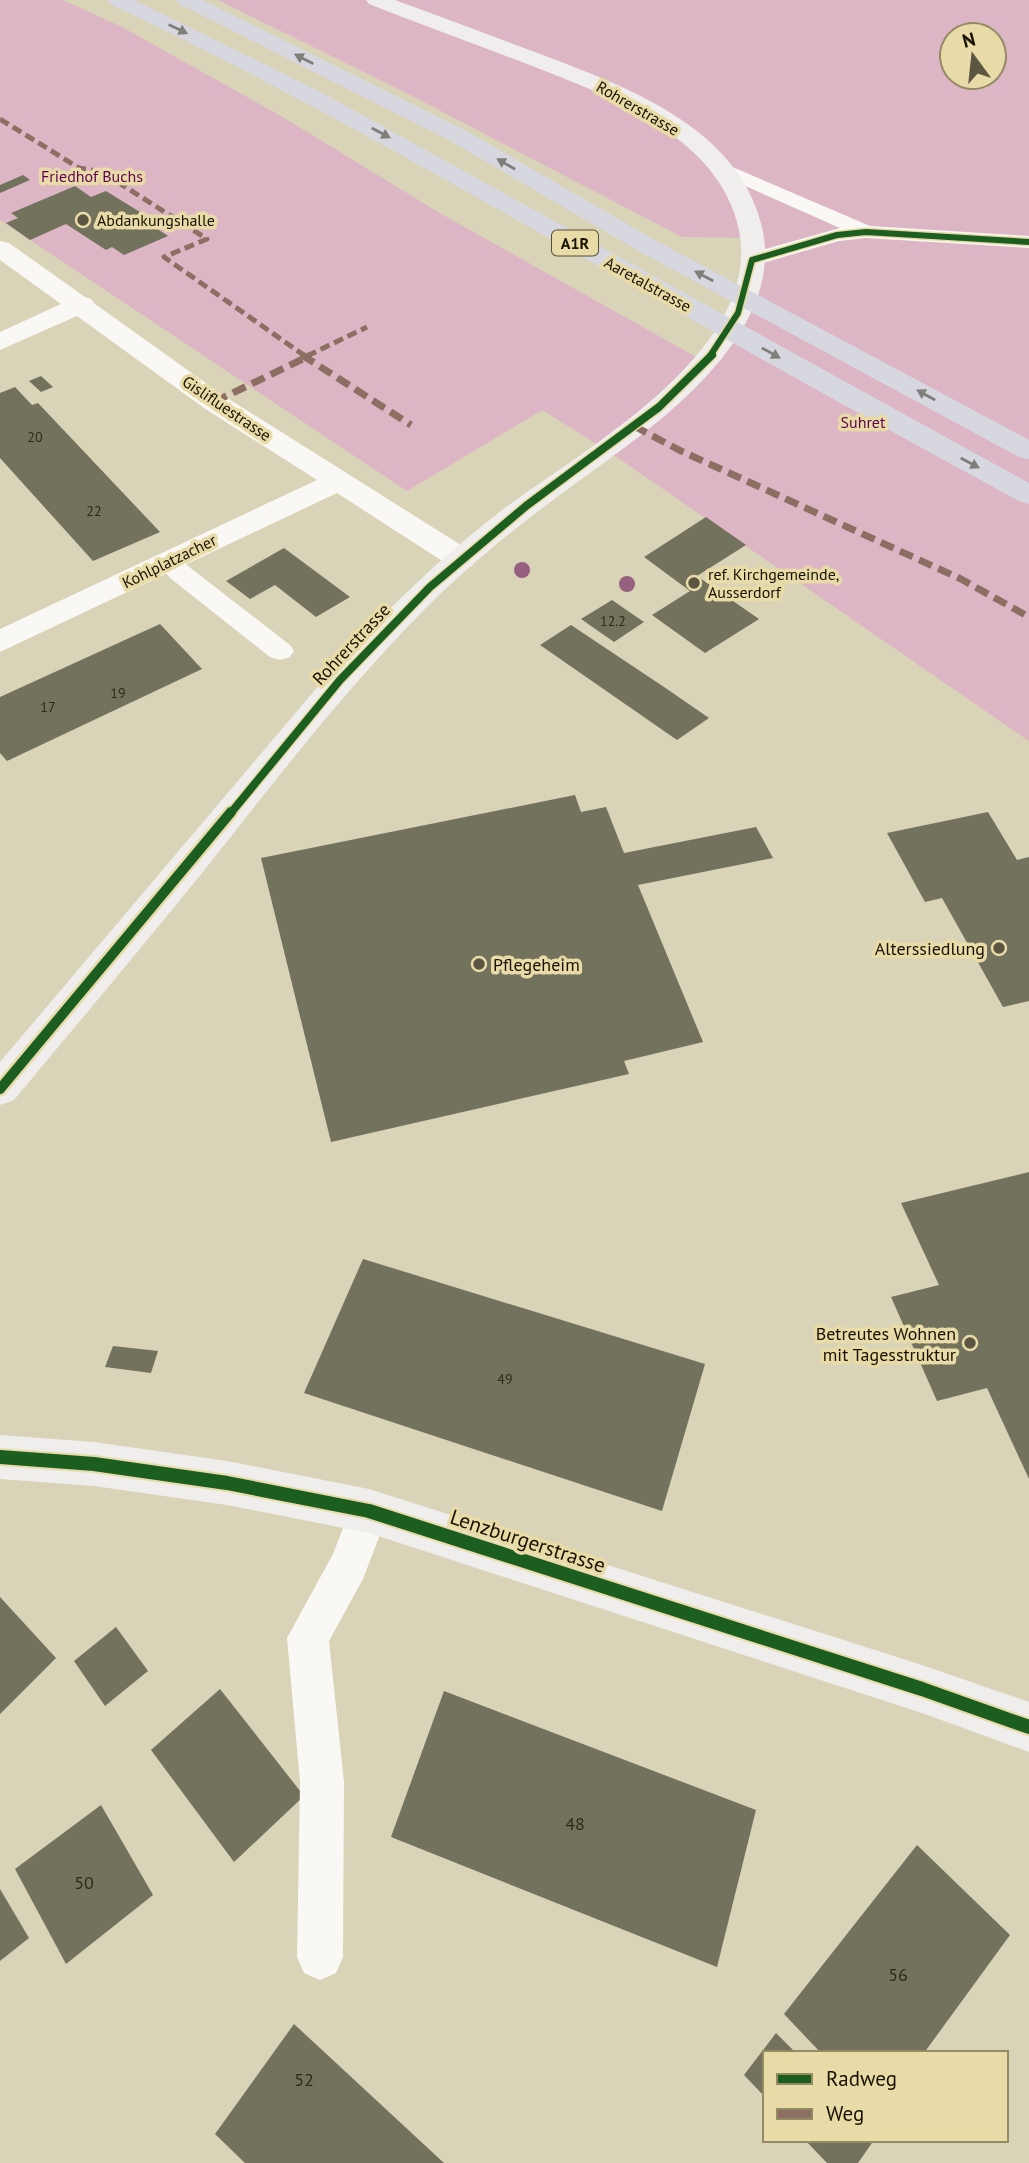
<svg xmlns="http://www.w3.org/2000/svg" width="1029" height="2163" font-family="'PT Sans',sans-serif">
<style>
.green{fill:#ddb6c5;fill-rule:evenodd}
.building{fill:#73725d}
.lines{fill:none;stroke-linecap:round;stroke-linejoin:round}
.lane{fill:#f9f8f4;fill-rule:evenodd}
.street{fill:#f9f8f4;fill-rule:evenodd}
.secondary{fill:#efeeed;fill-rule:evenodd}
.highway{fill:#d6d7df;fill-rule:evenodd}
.quiet-far1{stroke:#8d6e63;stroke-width:5;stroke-dasharray:10 5;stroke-linecap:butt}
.quiet{stroke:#8d6e63;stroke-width:7;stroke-dasharray:14 7;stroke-linecap:butt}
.cycleway-far3-casing{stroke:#e8dba8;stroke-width:9}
.cycleway-far2-casing{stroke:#e8dba8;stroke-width:11}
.cycleway-far1-casing{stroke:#e8dba8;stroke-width:15}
.cycleway-casing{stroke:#e8dba8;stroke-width:18}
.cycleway-far3{stroke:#1b5e20;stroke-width:6}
.cycleway-far2{stroke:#1b5e20;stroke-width:8}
.cycleway-far1{stroke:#1b5e20;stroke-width:10}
.cycleway{stroke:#1b5e20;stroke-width:14}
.tree{fill:#95617f}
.oneway{fill:#807e7b}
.poi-dot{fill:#5b5641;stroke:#e8dba8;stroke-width:2.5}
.labels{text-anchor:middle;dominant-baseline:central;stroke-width:7;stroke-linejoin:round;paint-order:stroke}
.number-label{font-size:14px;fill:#2e2a18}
.far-street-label{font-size:16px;fill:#171201;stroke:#e8dba8}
.far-park-label{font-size:16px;fill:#5e0352;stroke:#e8dba8}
.far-poi-label{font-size:16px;fill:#171201;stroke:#e8dba8;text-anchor:start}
.shield{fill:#e8dba8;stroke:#564e33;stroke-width:2}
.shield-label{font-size:16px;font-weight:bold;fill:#171201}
.street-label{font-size:18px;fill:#171201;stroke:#e8dba8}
.poi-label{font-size:18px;fill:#171201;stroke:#e8dba8;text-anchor:end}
.near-number-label{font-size:18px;fill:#2e2a18}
.near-street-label{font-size:21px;fill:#171201;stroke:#e8dba8}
</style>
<rect width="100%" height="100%" fill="#d9d3b7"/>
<path class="green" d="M0 0H63L122 27 281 116 438 212 705 362 749 283 752 238 682 237 412 96 218 0H1029V741L605 449 542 410 407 491 0 220ZM952 35H994V77H952Z"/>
<g class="building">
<polygon points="23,175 30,180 0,193 0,185"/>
<polygon points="75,186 91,197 106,191 161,225 156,228 168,236 124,255 112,247 106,250 66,224 30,240 6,223 18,218 11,213"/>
<polygon points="41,376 53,387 41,392 29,381"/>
<polygon points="15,387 32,405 38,403 160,532 93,561 0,458 0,393"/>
<polygon points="706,517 746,545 697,576 759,619 705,653 652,615 690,591 644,557"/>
<polygon points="284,548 350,597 316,617 275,585 250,599 226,581"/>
<polygon points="612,600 644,622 614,642 581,619"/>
<polygon points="160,624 202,669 7,761 0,753 0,697"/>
<polygon points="571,625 667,689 709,718 677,740 540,645"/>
<polygon points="575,795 581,812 606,807 624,853 756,827 773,858 638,885 703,1042 624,1061 629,1074 331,1142 261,858"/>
<polygon points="988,812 1017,860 1029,857 1029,1001 1003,1007 942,898 925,902 887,833"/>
<polygon points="1029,1172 1029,1479 987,1388 937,1401 891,1297 939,1285 901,1203"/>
<polygon points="363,1259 705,1364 662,1511 304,1393"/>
<polygon points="113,1346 158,1351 151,1373 105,1367"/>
<polygon points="0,1597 56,1658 0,1714"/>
<polygon points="116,1627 148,1671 105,1706 74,1661"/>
<polygon points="220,1689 304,1796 234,1862 151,1750"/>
<polygon points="444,1691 756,1810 717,1967 391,1837"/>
<polygon points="101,1805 153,1895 66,1964 15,1869"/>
<polygon points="917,1845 1010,1935 924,2053 821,2053 784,2014"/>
<polygon points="0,1889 29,1938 0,1961"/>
<polygon points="294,2024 444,2163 245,2163 215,2134"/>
<polygon points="776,2033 796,2053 765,2053 765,2097 744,2075"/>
<polygon points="805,2140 874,2140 858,2163 827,2163"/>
</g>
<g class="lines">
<g class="lane">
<polygon points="723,163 870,226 1029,236 1029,248 866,238 839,241 752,266 744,265 741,260 744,255 840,228 716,173 713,169 716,165"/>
<polygon points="169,553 178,555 188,566 290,645 294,651 290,657 280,660 270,657 170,578 156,561 160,555"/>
<polygon points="369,1492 383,1497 389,1511 363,1579 329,1641 344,1782 343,1957 336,1973 320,1980 304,1973 297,1957 300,1782 287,1638 333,1554 355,1497"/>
</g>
<polygon class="street" points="0,241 9,243 85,297 91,299 95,304 224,396 472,552 476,559 472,566 461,569 450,566 337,493 0,652 0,629 317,480 204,408 77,316 0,350 0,332 61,304 0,260"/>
<g class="secondary">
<path d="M366 0H395C441 17 487 34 532 51 619 84 738 124 762 227 777 291 735 349 692 391 651 431 603 463 557 497 510 532 463 570 421 613 343 692 275 781 206 868 143 946 78 1023 14 1100L0 1105V1062L342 658C391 606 441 557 497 514 579 451 763 354 739 230 730 188 704 158 670 133 626 101 573 82 522 62 471 43 420 24 369 4Z"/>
<polygon points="0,1435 94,1442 227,1461 369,1489 922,1665 1029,1702 1029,1752 922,1713 369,1533 227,1505 94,1486 0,1479"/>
</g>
<g class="highway">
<path d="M107 0H134L317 90 1029 483V504L1019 501C900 436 781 371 663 303 481 200 300 94 110 4Z"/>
<polygon points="176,0 202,0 465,130 653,239 1029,440 1029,459 1019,457 635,249 449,140 179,4"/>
</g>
<g class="quiet-far1">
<polyline points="0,119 79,168 102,172 207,239 164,257 305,356"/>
<polyline points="307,356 367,327"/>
</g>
<g class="quiet">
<polyline points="302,355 411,425"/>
<polyline points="214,402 311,355"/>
<polyline points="634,426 679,450 961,579 1029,617"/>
</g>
<defs>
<polyline id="cycleway-far3" points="710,356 738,313 752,260 837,235 866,232 1029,242"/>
<polyline id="cycleway-far2" points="230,814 340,680 430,587 526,506 659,407 712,355"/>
<polyline id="cycleway-far1" points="0,1089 231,812"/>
<polyline id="cycleway" points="0,1457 94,1464 227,1483 369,1511 922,1689 1029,1727"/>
</defs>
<use href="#cycleway-far3" class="cycleway-far3-casing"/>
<use href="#cycleway-far2" class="cycleway-far2-casing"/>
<use href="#cycleway-far1" class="cycleway-far1-casing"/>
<use href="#cycleway" class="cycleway-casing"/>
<use href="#cycleway-far3" class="cycleway-far3"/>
<use href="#cycleway-far2" class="cycleway-far2"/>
<use href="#cycleway-far1" class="cycleway-far1"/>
<use href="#cycleway" class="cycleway"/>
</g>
<g class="tree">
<circle cx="522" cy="570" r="8"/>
<circle cx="627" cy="584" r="8"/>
</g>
<defs><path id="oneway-solid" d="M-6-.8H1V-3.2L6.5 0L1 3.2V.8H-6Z" transform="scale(1.75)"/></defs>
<g class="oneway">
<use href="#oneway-solid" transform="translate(178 29) rotate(26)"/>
<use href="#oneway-solid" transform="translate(304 59) rotate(-153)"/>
<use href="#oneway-solid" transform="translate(381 133) rotate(28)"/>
<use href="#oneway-solid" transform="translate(506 164) rotate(-150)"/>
<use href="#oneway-solid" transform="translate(704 276) rotate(-152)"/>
<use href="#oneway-solid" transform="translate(771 353) rotate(29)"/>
<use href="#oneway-solid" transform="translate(926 395) rotate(-151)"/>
<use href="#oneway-solid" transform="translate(970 463) rotate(28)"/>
</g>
<g class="poi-dot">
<circle cx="83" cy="220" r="7"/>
<circle cx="694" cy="583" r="7"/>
<circle cx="999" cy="948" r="7"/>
<circle cx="479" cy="964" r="7"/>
<circle cx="970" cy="1343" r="7"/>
</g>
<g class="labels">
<g class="number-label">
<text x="35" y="437">20</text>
<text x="94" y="511">22</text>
<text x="613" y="621">12.2</text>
<text x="118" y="693">19</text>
<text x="48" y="707">17</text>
<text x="505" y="1379">49</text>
</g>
<g class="far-street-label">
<text transform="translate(638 108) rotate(30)">Rohrerstrasse</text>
<text transform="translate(648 284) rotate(29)">Aaretalstrasse</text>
<text transform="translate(227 408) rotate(34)">Gislifluestrasse</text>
<text transform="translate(169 561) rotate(-26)">Kohlplatzacher</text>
</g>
<g class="far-park-label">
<text x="92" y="176">Friedhof Buchs</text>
<text x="863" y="422">Suhret</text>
</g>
<g class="far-poi-label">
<text x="97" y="220">Abdankungshalle</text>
<text x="708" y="574">ref. Kirchgemeinde,<tspan x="708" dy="18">Ausserdorf</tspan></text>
</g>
<rect class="shield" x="552" y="230.5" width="46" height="25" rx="5"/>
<g class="shield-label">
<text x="575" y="243">A1R</text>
</g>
<g class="street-label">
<text transform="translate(351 644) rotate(-47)">Rohrerstrasse</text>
</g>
<g class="poi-label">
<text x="985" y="948">Alterssiedlung</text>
<text x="493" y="964" text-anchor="start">Pflegeheim</text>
<text x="956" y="1333">Betreutes Wohnen<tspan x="956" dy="21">mit Tagesstruktur</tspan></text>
</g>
<g class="near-number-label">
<text x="575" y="1823">48</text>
<text x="84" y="1882">50</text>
<text x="898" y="1974">56</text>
<text x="304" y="2079">52</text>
</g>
<g class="near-street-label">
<text transform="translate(528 1541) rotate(18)">Lenzburgerstrasse</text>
</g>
</g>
<rect x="763" y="2051" width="245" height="91" fill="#e8dba8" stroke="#948b65" stroke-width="2"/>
<rect x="777" y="2074" width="35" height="10" fill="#1b5e20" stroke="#948b65" stroke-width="2"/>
<text x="826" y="2086" font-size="21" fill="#171201">Radweg</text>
<rect x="777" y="2109" width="35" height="10" fill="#8d6e63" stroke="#948b65" stroke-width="2"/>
<text x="826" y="2121" font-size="21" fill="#171201">Weg</text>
<g transform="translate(973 56) rotate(345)"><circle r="33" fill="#e8dba8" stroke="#948b65" stroke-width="2"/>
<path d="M0-5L12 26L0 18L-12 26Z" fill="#5b5641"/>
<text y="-10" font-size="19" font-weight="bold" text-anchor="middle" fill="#171201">N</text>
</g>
</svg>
